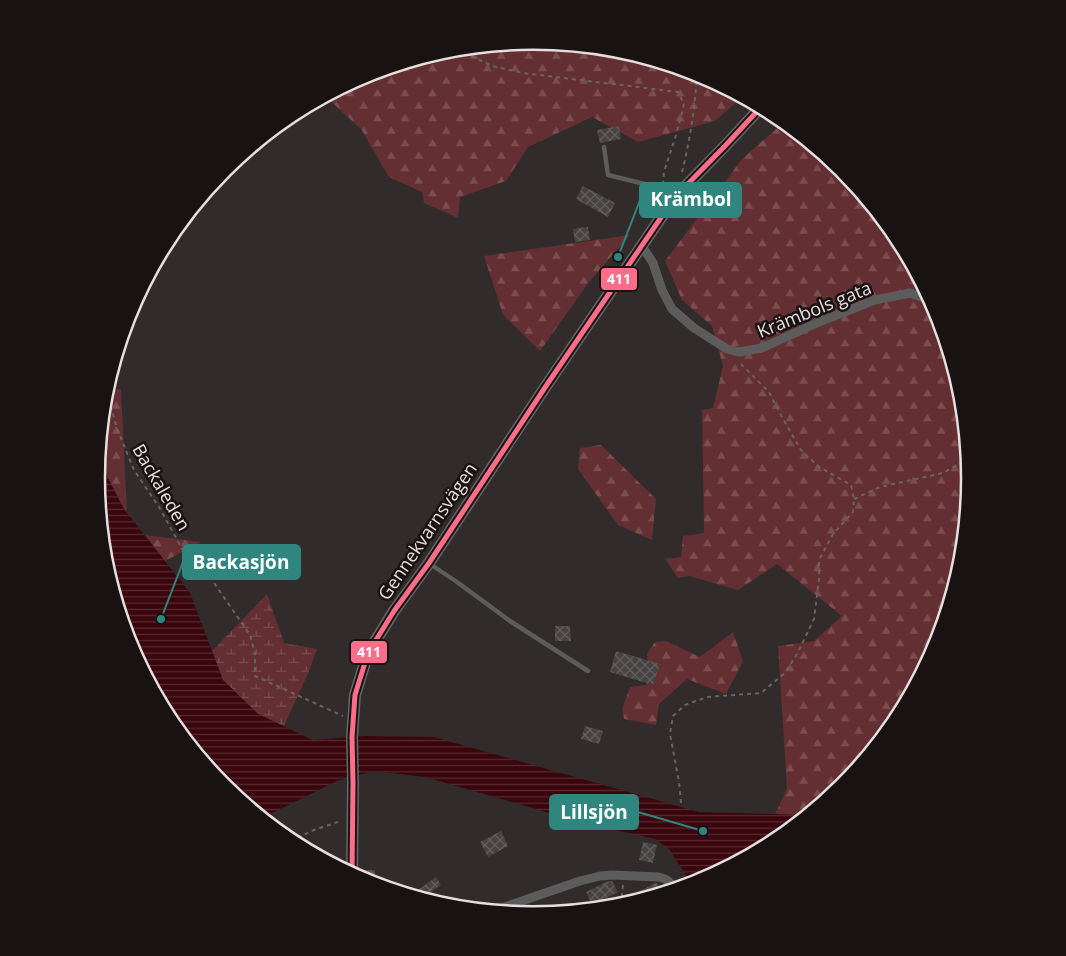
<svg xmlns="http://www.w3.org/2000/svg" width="1066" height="956" font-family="'Open Sans',sans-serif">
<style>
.forest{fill:url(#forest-firs)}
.wetland{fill:url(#wetland-marsh)}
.water{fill:url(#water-rules)}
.building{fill:url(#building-cross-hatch)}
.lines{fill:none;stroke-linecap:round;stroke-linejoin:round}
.path{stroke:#666465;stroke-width:2;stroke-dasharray:4 4;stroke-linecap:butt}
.lane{stroke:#5c5c5d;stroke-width:4.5}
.street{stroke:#5c5c5d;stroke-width:9}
.secondary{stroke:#676769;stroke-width:12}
.bus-1-casing{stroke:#181212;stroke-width:9}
.bus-1{stroke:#fb6d88;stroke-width:5}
.labels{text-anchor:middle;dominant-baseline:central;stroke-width:5;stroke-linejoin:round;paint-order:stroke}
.street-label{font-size:18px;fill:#e7dfdf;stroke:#181212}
.rim{fill:none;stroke:#e7dfdf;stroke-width:2.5}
.leader{fill:none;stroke:#2f867f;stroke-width:2}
.callout-dot{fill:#2f867f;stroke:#181212;stroke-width:2}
.callout{fill:#2f867f;stroke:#2f867f;stroke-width:2}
.callout-label{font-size:19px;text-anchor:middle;font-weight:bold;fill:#fff}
.line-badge{stroke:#181212;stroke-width:2}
.badge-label{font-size:14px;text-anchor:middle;font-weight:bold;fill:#fff}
</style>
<defs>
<pattern id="forest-firs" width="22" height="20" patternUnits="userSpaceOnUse" patternTransform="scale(1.25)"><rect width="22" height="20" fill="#642f32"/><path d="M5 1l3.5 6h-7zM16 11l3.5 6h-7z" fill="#7a4d4f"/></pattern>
<pattern id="wetland-marsh" width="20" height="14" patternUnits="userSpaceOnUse" patternTransform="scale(1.25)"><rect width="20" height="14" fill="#642f32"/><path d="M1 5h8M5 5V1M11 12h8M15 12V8" fill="none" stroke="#7a4d4f"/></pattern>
<pattern id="water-rules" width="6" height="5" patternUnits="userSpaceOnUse" patternTransform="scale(1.25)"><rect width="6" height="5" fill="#3a060d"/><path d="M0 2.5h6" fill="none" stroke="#562a30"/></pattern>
<pattern id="building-cross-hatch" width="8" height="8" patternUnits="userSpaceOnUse" patternTransform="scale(1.25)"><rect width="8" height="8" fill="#484343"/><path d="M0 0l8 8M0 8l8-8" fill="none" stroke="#625e5e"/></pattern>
</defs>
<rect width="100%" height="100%" fill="#312b2b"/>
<g class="forest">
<polygon points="533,41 618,50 700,75 742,97 715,121 638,142 592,117 528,147 506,181 460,197 458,218 424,203 422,192 389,177 361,129 325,96 366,74 448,50"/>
<polygon points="784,122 842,169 896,236 937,311 961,393 970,478 961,563 936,645 896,721 842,787 807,815 775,815 787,788 778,646 814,641 842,616 777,564 738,590 689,576 678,578 665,559 681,557 683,536 704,533 702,410 713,408 723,366 712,326 682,300 665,261 742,159"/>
<polygon points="630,235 589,282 540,351 503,315 484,256"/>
<polygon points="121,389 127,513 124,509 98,459 105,391"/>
<polygon points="601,445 656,499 652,540 618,525 578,469 580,448"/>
<polygon points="145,535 201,542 165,561"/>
<polygon points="733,632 743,661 726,694 687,679 659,704 656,725 624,719 622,709 630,687 646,685 648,664 647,654 655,642 666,641 700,657"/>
</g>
<polygon class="wetland" points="267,594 284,643 317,649 309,671 284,726 258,714 223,680 212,651"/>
<polygon class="water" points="98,459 124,509 190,593 223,680 258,714 313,740 365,736 434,737 699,812 807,815 775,841 700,882 694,884 689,880 669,849 655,839 581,822 425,777 374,771 337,781 262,818 224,787 170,720 129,645 105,563 96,478"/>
<g class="building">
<polygon points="619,126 621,139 600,143 597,130"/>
<polygon points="583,186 615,203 608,217 576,199"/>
<polygon points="588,227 590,240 575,242 573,229"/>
<polygon points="555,626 570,626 571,641 555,641"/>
<polygon points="616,651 660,664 653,685 610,672"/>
<polygon points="585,726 603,731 599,744 581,739"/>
<polygon points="501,831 508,846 488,857 480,842"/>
<polygon points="643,842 657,845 653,863 639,860"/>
<polygon points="363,870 375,870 375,884 363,880"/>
<polygon points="436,877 441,885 422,898 417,891"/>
<polygon points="612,881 618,892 592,905 586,892 606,882"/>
<polygon points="655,883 657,883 662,893 623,905 622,901"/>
</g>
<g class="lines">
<g class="path">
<polyline points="457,49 492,66 523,73 678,92 684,104 677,132 664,172 663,183"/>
<path d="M682 172C690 140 695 107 697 74"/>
<polyline points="105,391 107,394 118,431 134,470 159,507 185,554 212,580 250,635 255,653 255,676 343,716"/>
<polyline points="854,499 880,487 943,473 968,459"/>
<polyline points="681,803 679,782 670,734 673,716 685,705 707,697 761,693 785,673 797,654 814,619 819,579 819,560 833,534 853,512 854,499 851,485 819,467 801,450 783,419 769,392 738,361"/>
<polyline points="290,841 314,830 341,821"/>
<polyline points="621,905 623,885"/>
</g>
<g class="lane">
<polyline points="604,147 608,175 657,187 674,196"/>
<polyline points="430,564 457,582 510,621 588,671"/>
</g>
<g class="street">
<polyline points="642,246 653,263 662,290 672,309 694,328 727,349 739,352 762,348 819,322 875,300 910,293 930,300"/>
<path d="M493 911 580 881 600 876 612 875 659 877C667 879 671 882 675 889"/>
</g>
<polyline class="secondary" points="352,874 353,783 352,737 355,695 368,653 394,611 429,563 546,386 675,197 725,146 761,107"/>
<defs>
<polyline id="bus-1" points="352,874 353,783 352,737 355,695 368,653 394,611 429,563 546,386 675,197 725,146 761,107"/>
</defs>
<use href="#bus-1" class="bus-1-casing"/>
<use href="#bus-1" class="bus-1"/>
</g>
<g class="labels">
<g class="street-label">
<text transform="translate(814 309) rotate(-22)">Krämbols gata</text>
<text transform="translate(162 487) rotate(60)">Backaleden</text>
<text transform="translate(427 531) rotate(-56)">Gennekvarnsvägen</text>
</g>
</g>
<path d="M0 0H1066V956H0ZM105 478a428 428 0 1 1 856 0a428 428 0 1 1-856 0Z" fill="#181212" fill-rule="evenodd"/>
<path class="rim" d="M105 478a428 428 0 1 1 856 0a428 428 0 1 1-856 0Z"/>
<path class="leader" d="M618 257L640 200M161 619L183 562M703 831L638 812"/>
<g class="callout-dot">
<circle cx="618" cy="257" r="5"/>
<circle cx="161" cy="619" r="5"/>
<circle cx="703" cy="831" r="5"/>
</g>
<g class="callout">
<rect x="640" y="183" width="101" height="34" rx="5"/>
<rect x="183" y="545" width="117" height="34" rx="5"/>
<rect x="550" y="795" width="88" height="34" rx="5"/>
</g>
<g class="callout-label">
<text x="691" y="206">Krämbol</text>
<text x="241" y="569">Backasjön</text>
<text x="594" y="819">Lillsjön</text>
</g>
<g class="line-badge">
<rect x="600" y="267" width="38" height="24" rx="5" fill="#fb6d88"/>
<rect x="350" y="640" width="38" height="24" rx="5" fill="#fb6d88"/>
</g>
<g class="badge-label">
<text x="619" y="284">411</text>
<text x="369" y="657">411</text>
</g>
</svg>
